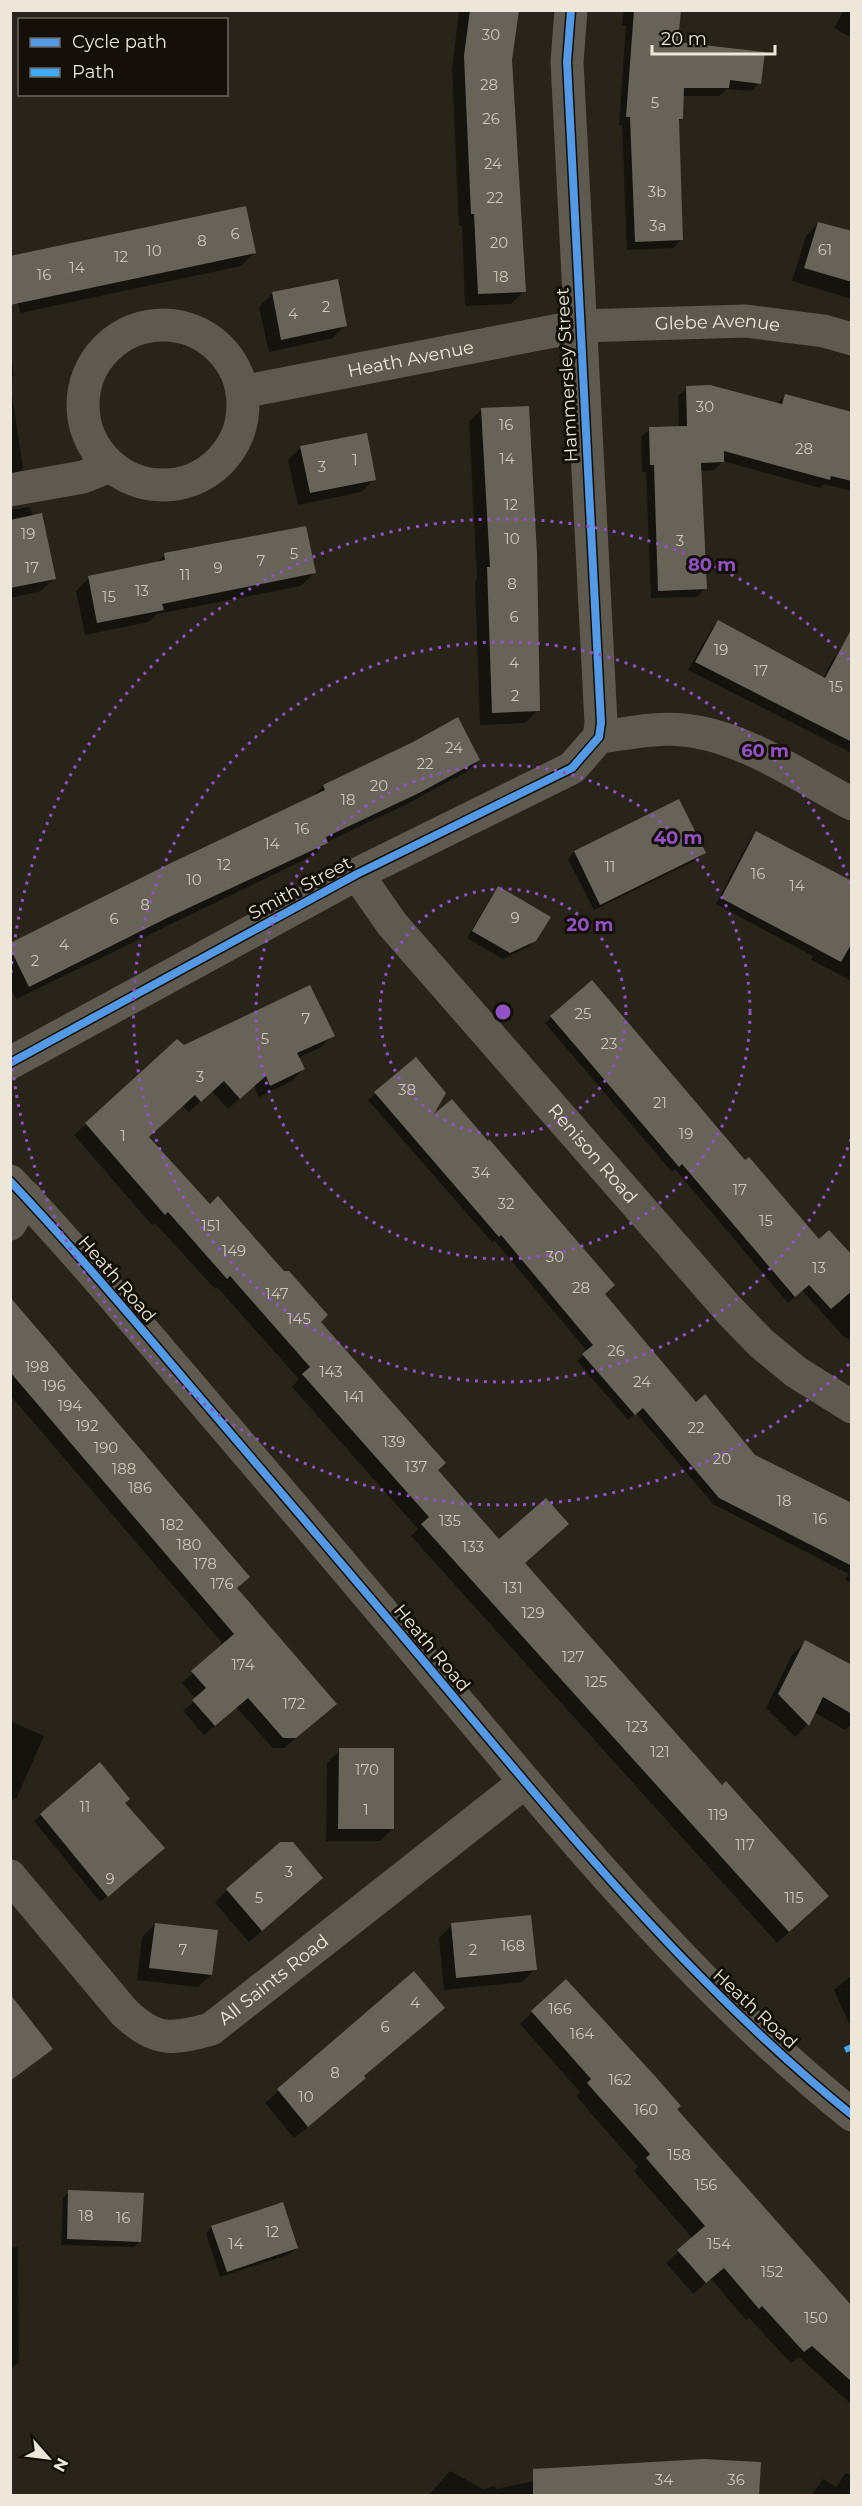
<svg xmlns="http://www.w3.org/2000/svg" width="862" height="2506" font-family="Montserrat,sans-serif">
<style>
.shadow{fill:#0007}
.building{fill:#676359}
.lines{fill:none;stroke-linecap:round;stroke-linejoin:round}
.minor{stroke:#5f5a50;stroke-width:33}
.quiet{stroke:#3fa9f5;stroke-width:6;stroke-dasharray:12 6;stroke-linecap:butt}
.cycleway-casing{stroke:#141008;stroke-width:11}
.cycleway{stroke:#5399e6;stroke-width:8}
.ring{fill:none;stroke:#9251c4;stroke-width:3;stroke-dasharray:3 6}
.labels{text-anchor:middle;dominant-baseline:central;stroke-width:6;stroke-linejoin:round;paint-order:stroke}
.number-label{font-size:15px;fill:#ccc6ba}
.street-label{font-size:18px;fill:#ede7da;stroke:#141008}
.centre{fill:#9251c4;stroke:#141008;stroke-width:3}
.ring-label{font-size:18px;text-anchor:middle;font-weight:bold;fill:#9251c4;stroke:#141008;stroke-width:6;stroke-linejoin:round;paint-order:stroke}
</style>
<rect width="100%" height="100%" fill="#292419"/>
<g class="shadow">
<polygon points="459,10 517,10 510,60 524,291 511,304 465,306 462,226 459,226 452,70"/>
<polygon points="624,10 679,10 676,44 759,83 751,91 727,89 719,96 682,96 681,119 677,122 681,240 673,248 627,250 622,125 619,125 626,25 622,25"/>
<polygon points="844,10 852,10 852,38 834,28"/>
<polygon points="818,223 852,233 852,299 792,281 806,236"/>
<polygon points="254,253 241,266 20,313 11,268"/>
<polygon points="337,281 345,325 333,338 269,352 259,307 272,294"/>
<polygon points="10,350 14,375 10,379"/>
<polygon points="10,382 23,468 10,481"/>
<polygon points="687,388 777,404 785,396 852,414 852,491 824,484 820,488 723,461 714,470 700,471 705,588 697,597 651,598 646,472 642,472 641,437 650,429 679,428 678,396"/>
<polygon points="482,409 538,710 525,723 480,725 475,581 477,579 469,422"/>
<polygon points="301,447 374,479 361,492 298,505 288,460"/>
<polygon points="30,507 54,578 41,591 10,598 10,510"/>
<polygon points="165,555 314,573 301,586 157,614 149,622 85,635 76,591 89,578 156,563"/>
<polygon points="718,622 823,678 833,659 840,651 852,657 852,753 688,670 711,630"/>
<polygon points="479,760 466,772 407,804 327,842 314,855 16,999 10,987 10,944 310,799 323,786"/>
<polygon points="679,801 704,853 698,859 594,910 568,859 574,852"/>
<polygon points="756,833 852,888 852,981 811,960 813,956 716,904 750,839"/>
<polygon points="498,888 535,940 528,947 503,959 467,938 492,895"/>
<polygon points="551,1017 819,1241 852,1257 852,1341 843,1336 802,1290 788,1303 675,1169 672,1172 545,1023"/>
<polygon points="333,1035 321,1047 298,1058 303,1069 292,1081 259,1097 254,1086 228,1109 212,1091 189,1112 182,1105 147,1137 319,1322 436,1470 499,1541 523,1564 816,1907 777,1943 411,1536 418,1529 292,1387 299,1379 217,1287 215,1289 155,1223 152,1225 74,1135 86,1124 183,1047"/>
<polygon points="416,1059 429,1119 603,1294 696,1404 754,1456 852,1514 852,1583 845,1580 849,1574 713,1504 636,1413 628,1420 577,1361 587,1351 494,1240 492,1242 368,1100"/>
<polygon points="10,1306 236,1589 324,1714 284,1748 273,1748 236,1707 204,1735 183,1711 196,1699 182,1683 224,1645 10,1395"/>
<polygon points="805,1642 852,1667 852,1724 845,1730 814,1712 807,1725 795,1737 766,1708 792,1655"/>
<polygon points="10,1721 44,1736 17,1797 10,1803"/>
<polygon points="340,1750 393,1828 380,1841 326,1841 327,1763"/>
<polygon points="100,1765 157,1854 100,1902 34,1821"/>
<polygon points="227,1890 308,1891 249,1942 215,1903"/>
<polygon points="155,1924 211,1975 198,1987 137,1980 142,1937"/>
<polygon points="452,1925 535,1969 522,1982 444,1990 439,1938"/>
<polygon points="413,1973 443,2008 363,2077 351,2091 294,2138 265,2103"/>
<polygon points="852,1975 852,2030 834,1990"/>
<polygon points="566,1981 675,2109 852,2308 852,2405 799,2357 791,2363 749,2318 746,2320 711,2279 693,2294 666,2263 693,2239 634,2171 638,2167 576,2096 580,2092 520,2024"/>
<polygon points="10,1996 51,2048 10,2082"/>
<polygon points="69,2192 140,2241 134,2247 61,2245 63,2198"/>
<polygon points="212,2227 297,2248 290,2254 220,2277 206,2233"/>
<polygon points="18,2247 19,2362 10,2370 10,2248"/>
<polygon points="601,2467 757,2496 428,2496 450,2471 483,2489 495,2486 496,2489"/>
<polygon points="846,2473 852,2476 852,2496 811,2496 823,2479 836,2487"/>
</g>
<g class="building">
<polygon points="470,10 519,10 512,60 526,292 478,294 474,214 471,214 464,56"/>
<polygon points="634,10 681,10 678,42 765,52 761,84 730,80 729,88 684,88 683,119 679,119 683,240 635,242 630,117 626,117"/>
<polygon points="246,206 256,253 10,305 10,256"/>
<polygon points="818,222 852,231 852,282 804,268"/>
<polygon points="338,279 347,326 281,340 272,292"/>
<polygon points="710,385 782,404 785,394 852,412 852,481 831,476 830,480 724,451 724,462 701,463 707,589 658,591 654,465 650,465 649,427 687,426 686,386"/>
<polygon points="529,406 537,554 540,711 492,713 487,567 490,567 481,408"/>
<polygon points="367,433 376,480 310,493 300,446"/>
<polygon points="42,513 56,579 10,588 10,520"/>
<polygon points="306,526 316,573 162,604 164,610 97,623 88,576 165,560 164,553"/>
<polygon points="718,620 825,678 852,628 852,742 695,662"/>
<polygon points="458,717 480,760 421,792 326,837 328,843 169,917 29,987 10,948 10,943 171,863 325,790 323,785 413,742"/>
<polygon points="679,799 706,853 600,905 574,851"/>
<polygon points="756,831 852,881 852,943 841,962 721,898"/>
<polygon points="498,886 551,917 536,941 510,953 472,931"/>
<polygon points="592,980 745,1160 749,1157 819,1239 829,1230 852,1255 852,1291 831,1309 809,1285 795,1297 682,1164 679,1167 550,1016"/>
<polygon points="310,985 335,1036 297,1053 305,1069 270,1086 266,1076 240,1099 224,1081 201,1102 195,1095 149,1137 210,1204 218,1196 284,1271 289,1271 328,1315 321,1322 446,1463 438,1470 499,1539 546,1498 569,1524 525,1563 722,1785 726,1781 829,1896 789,1932 421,1524 429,1517 302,1374 310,1367 230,1276 227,1279 168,1212 165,1215 85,1123 177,1039 184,1045"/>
<polygon points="416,1057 446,1093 434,1114 452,1099 488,1141 489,1139 615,1285 605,1294 696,1402 705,1394 755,1455 852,1503 852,1566 719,1498 643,1408 635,1415 582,1354 593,1345 501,1235 499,1237 374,1092"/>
<polygon points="10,1297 250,1577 237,1588 337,1704 296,1738 283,1738 248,1698 215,1726 192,1700 206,1688 191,1671 234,1634 10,1372"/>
<polygon points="805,1640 852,1665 852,1714 823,1697 809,1726 778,1694"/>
<polygon points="339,1748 394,1748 394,1829 338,1829"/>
<polygon points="100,1762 130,1799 125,1803 165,1848 108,1897 40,1814"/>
<polygon points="280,1842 293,1842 323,1878 262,1931 226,1889"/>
<polygon points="531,1915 537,1970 456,1978 451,1923"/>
<polygon points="155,1923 218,1930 212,1975 149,1968"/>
<polygon points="414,1971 445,2008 364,2076 366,2078 308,2127 277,2089"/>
<polygon points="566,1979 654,2075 681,2106 677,2109 852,2306 852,2382 812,2346 804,2352 762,2306 759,2309 724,2268 706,2283 677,2250 705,2226 646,2158 650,2154 587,2083 591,2079 531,2011"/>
<polygon points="10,1994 53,2049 10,2081"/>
<polygon points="68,2190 144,2193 141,2242 67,2239"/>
<polygon points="283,2202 298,2248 227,2272 211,2226"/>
<polygon points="704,2459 761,2462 759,2496 533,2496 533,2469"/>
</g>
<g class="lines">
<g class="minor">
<circle cx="163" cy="405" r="80"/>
<path id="s1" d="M242 392 580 326 746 321 824 331 852 339"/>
<polyline points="10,490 83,477 110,466"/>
<path d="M599 737C626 734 656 727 683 730 741 735 800 776 852 804"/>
<path id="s2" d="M357 874 392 924 729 1310 761 1343 796 1372 852 1407"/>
<polyline points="10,1063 357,874 572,768 599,737 601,723 567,62 571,10"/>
<path d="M10 1181C77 1252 139 1326 202 1400 284 1496 366 1592 447 1689 573 1839 699 1992 852 2115"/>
<polyline points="10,1224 26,1197"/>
<path id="s3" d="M10 1876 124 2012C155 2042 172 2040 211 2029L525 1782"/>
</g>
<polyline class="quiet" points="845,2050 852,2047"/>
<defs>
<g id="cycleway">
<polyline points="10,1063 357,874 572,768 599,737 601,723 567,62 571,10"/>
<path d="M10 1181C77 1252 139 1326 202 1400 284 1496 366 1592 447 1689 573 1839 699 1992 852 2115"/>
</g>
</defs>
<use href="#cycleway" class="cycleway-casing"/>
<use href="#cycleway" class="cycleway"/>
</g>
<g class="ring">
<circle cx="503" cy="1012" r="123"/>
<circle cx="503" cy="1012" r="247"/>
<path d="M851 1139A370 370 0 1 1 851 885"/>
<path d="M849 1364A494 494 0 0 1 11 1051M11 973A494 494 0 0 1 849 660"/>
</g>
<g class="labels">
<g class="number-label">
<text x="491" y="34">30</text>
<text x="489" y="84">28</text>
<text x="655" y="102">5</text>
<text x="491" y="118">26</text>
<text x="493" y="163">24</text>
<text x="657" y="191">3b</text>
<text x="495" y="197">22</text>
<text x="658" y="225">3a</text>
<text x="235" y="233">6</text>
<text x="202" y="240">8</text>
<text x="499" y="242">20</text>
<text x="825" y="249">61</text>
<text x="154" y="250">10</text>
<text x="121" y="256">12</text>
<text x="77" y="267">14</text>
<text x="44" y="274">16</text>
<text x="501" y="276">18</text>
<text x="326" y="306">2</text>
<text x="293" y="313">4</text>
<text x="705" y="406">30</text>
<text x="506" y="424">16</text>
<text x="804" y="448">28</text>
<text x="507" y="458">14</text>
<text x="355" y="459">1</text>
<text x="322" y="466">3</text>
<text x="511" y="504">12</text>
<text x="28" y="533">19</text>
<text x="512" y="538">10</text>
<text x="680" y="540">3</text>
<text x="294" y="553">5</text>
<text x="261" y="560">7</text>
<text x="32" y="567">17</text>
<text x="218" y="567">9</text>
<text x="185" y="574">11</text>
<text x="512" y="583">8</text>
<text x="142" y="590">13</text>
<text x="109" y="596">15</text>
<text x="514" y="616">6</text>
<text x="721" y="649">19</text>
<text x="514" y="662">4</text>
<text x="761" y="670">17</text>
<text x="836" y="686">15</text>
<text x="515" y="695">2</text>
<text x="454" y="747">24</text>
<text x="425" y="763">22</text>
<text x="379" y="785">20</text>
<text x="348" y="799">18</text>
<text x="302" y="828">16</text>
<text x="272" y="843">14</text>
<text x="224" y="864">12</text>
<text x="610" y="866">11</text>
<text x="758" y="873">16</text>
<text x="194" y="879">10</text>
<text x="797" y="885">14</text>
<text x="145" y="904">8</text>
<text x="515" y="917">9</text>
<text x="114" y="918">6</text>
<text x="64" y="944">4</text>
<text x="35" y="960">2</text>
<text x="583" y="1013">25</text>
<text x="306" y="1018">7</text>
<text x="265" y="1038">5</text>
<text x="609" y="1043">23</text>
<text x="200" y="1076">3</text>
<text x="407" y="1089">38</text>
<text x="660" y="1102">21</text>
<text x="686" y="1133">19</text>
<text x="123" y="1135">1</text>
<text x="481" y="1172">34</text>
<text x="740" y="1189">17</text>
<text x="506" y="1203">32</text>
<text x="766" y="1220">15</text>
<text x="211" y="1225">151</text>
<text x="234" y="1250">149</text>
<text x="555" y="1256">30</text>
<text x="819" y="1267">13</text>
<text x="581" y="1287">28</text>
<text x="277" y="1293">147</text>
<text x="299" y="1318">145</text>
<text x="616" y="1350">26</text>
<text x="37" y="1366">198</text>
<text x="331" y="1371">143</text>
<text x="642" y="1381">24</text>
<text x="54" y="1385">196</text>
<text x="354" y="1396">141</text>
<text x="70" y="1405">194</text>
<text x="87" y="1425">192</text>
<text x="696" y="1427">22</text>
<text x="394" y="1441">139</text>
<text x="106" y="1447">190</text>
<text x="722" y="1458">20</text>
<text x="416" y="1466">137</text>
<text x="124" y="1468">188</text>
<text x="140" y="1487">186</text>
<text x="784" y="1500">18</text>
<text x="820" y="1518">16</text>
<text x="450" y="1520">135</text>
<text x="172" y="1524">182</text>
<text x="189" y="1544">180</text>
<text x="473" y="1546">133</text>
<text x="205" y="1563">178</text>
<text x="222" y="1583">176</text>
<text x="513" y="1587">131</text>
<text x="533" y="1612">129</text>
<text x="573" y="1656">127</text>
<text x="243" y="1664">174</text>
<text x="596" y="1681">125</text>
<text x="294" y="1703">172</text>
<text x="637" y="1726">123</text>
<text x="660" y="1751">121</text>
<text x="367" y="1769">170</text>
<text x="85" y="1806">11</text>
<text x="366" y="1809">1</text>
<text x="718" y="1814">119</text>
<text x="745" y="1844">117</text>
<text x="289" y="1871">3</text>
<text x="110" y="1878">9</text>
<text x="259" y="1897">5</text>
<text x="794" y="1897">115</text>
<text x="513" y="1945">168</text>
<text x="183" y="1949">7</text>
<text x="473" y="1949">2</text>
<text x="415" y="2002">4</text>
<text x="560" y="2008">166</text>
<text x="385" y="2026">6</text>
<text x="582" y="2033">164</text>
<text x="335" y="2072">8</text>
<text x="620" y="2079">162</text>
<text x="306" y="2096">10</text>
<text x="646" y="2109">160</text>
<text x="679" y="2154">158</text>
<text x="706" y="2184">156</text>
<text x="86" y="2215">18</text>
<text x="123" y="2217">16</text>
<text x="272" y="2231">12</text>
<text x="236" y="2243">14</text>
<text x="719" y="2243">154</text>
<text x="772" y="2271">152</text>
<text x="816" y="2317">150</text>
<text x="664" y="2479">34</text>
<text x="736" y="2479">36</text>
</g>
<g class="street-label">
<text stroke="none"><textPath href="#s1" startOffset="482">Glebe Avenue</textPath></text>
<text stroke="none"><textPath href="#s1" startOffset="172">Heath Avenue</textPath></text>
<text transform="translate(567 375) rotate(-93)">Hammersley Street</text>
<text transform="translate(300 888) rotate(-28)">Smith Street</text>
<text stroke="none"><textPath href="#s2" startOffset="366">Renison Road</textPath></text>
<text transform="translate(117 1279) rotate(49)">Heath Road</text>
<text transform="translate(432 1648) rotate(50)">Heath Road</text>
<text stroke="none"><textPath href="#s3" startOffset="352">All Saints Road</textPath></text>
<text transform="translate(755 2009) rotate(43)">Heath Road</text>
</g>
</g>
<circle cx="503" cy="1012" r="9" class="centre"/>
<g class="ring-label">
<text x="712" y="571">80 m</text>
<text x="765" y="757">60 m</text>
<text x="678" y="844">40 m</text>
<text x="590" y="931">20 m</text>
</g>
<rect width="862" height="2506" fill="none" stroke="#ede7da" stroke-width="24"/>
<rect x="18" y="18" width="210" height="78" fill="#141008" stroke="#6b665c" stroke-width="1.5"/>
<rect x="30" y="38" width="30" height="9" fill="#5399e6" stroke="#6b665c" stroke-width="1.5"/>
<text x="72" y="48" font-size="18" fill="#ede7da">Cycle path</text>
<rect x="30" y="68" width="30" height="9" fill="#3fa9f5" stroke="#6b665c" stroke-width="1.5"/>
<text x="72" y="78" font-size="18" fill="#ede7da">Path</text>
<g transform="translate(48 2458) rotate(118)" stroke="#141008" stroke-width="4.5" paint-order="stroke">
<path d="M0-4.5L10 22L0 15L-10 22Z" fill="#ede7da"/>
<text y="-9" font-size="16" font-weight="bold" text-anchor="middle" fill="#ede7da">N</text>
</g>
<path d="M652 45v9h123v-9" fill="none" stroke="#ede7da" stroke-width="3"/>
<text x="661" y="45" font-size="18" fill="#ede7da" stroke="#141008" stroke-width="4.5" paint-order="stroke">20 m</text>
</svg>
